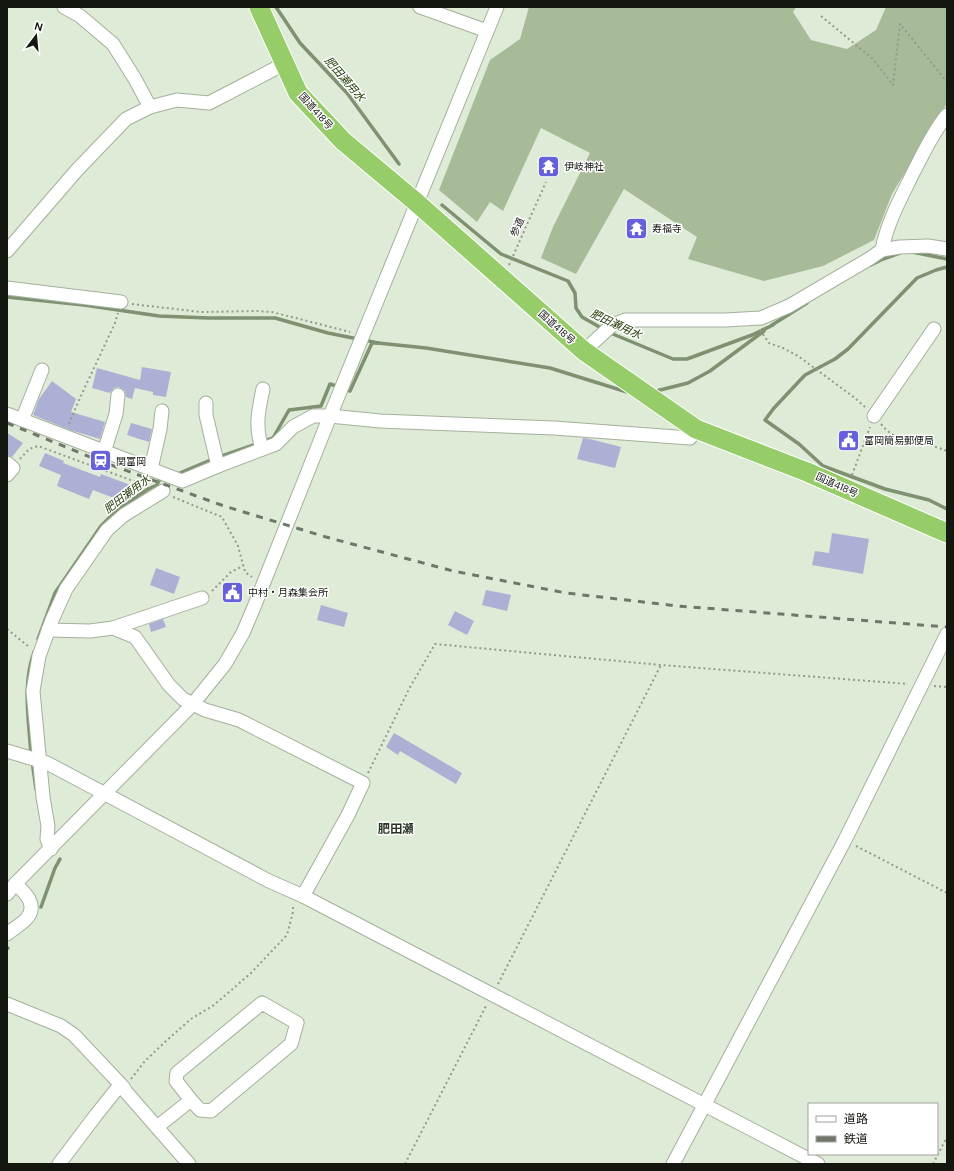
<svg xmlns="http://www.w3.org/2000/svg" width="954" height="1171" font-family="'DM Sans','Noto Sans JP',sans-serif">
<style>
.forest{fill:#a7bb99}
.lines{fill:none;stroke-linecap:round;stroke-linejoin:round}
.stream{stroke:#7e9170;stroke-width:3.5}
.building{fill:#acb0d4}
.minor-casing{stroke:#a4b09c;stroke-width:15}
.highway-casing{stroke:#fff;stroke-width:21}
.path{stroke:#929b8c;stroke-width:2;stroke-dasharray:2 3;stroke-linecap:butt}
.minor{stroke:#fff;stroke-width:13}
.highway{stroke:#96cd69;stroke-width:19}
.rail{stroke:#6f776a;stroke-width:3;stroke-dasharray:7 7;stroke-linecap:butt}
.labels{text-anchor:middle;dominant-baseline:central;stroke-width:3;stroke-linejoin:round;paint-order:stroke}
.street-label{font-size:10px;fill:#131710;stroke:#fff}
.poi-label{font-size:10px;fill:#131710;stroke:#fff;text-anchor:start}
.water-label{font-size:11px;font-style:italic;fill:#233c08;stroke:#fff}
.quarter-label{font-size:12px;font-weight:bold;fill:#2a3323;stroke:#fff}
</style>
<rect width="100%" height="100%" fill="#deebd6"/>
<polygon class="forest" points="529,7 796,7 793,12 811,40 847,49 876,30 886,7 947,7 947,103 892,194 874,240 823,266 764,281 688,259 697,237 624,189 576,274 541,258 553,227 590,153 541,128 503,211 490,202 477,222 439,190 490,60 520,39"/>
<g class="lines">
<g class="stream">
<polyline points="276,7 300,43 347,93 399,164"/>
<polyline points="442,205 501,254 568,281 575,293 576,308 582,317 603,329"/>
<polyline points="912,252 947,259"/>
<polyline points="871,265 883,259 900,253"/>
<polyline points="947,267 936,270 917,278 848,349 835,359 805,375 774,408 765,420 799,444 823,466 885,489 929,500 947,509"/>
<polyline points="7,297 84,305 159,316 208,318 275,318 328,333 358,339"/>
<polyline points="772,325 807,303"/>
<polyline points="608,332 673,359 687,359 752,335 773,325"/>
<polyline points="364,340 378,343 426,348 550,368 627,392"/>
<polyline points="344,389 350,391 372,343 378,343"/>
<polyline points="656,391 688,383 710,371 764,331"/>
<polyline points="219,457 273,438 289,410 321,406 330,384 339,387"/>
<polyline points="175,475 213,459"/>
<polyline points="38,639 55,593 101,526 117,510 148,489 157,485 159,480 165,478"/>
<path d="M31 755C29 721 22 685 34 652"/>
<polyline points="32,761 36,789"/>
<polyline points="41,907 55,868 60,859"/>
<polyline points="7,949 8,948"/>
</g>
</g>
<g class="building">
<polygon points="142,367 171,372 166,397 153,395 153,392 135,388 132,399 126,397 125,391 119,387 114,388 110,393 92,388 97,368 140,380"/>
<polygon points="52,381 76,399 71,412 105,422 100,439 70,430 33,415 39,399"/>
<polygon points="131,423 152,429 149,442 127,435"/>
<polygon points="7,433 23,443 12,457 7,455"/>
<polygon points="583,438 590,439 621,447 615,468 577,459"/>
<polygon points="45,453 64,461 63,463 100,477 101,474 133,486 127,503 93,490 89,499 57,486 61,475 39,466"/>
<polygon points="832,533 869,539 863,574 812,565 815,551 829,553"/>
<polygon points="156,568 180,577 174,594 150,585"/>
<polygon points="486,590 511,595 507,611 482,605"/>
<polygon points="321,605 348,613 344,627 317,620"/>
<polygon points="455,611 474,621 467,635 448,625"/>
<polygon points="163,619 166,627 151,632 149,624"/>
<polygon points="394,733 462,773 456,784 400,751 398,755 386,747"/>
</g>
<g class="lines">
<defs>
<g id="minor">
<polyline points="64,7 80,16 113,44 135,79 150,107"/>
<polyline points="420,7 487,31"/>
<path d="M882 250C887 222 902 196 914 171 924 152 933 132 947 115"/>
<polyline points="7,251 77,170 126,119 150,107 177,100 209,103 284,64"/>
<polyline points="7,288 121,302"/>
<polyline points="584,351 611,326 625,320 725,320 761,318 789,306 869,259 882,250 900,247 928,246 947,249"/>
<polyline points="206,403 206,415 218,466"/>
<polyline points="7,414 182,481 218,466 276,444 293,427 313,416 330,416 380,421 554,428 690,438 696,429"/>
<polyline points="874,416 934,329"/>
<polyline points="22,420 42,370"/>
<path d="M262 449C255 426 258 412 263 389"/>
<polyline points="104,452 116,414 118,395"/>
<polyline points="7,463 13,468 7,475"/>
<polyline points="151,469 160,429 162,411"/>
<polyline points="113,628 202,598"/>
<polyline points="48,630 90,631 113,628 135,637 169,685 183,699 205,710 239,720 363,783 348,815 303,896"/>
<polyline points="7,751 47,763 269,881 303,896 818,1164"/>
<polyline points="51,849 47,839 48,826 43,797 33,691 39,656 52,620 66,589 107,530 124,515 163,491"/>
<polyline points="7,894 15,884 192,705 225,664 243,633 254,607 330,416 497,7"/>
<path d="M7 934C12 929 24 923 27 918 38 905 25 892 15 884"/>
<polyline points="7,1004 61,1026 74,1035 124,1088"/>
<polyline points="120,1085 189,1164"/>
<polyline points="157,1127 191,1100 176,1081 177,1073 262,1003 297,1023 291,1044 211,1111 200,1110 191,1100"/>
<polyline points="59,1164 96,1115 120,1085"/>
<polyline points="673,1164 845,840 947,634"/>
</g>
<polyline id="highway" points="259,7 298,93 343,141 417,203 584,351 696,429 807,472 947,533"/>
</defs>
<use href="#minor" class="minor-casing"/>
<use href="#highway" class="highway-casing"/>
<g class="path">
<polyline points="821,16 873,59 893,85 900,24 947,82"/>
<polyline points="509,265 546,182"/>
<polyline points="132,304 201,312 257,311 272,312 350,332"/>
<polyline points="760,330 769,343 783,348 798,356 855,398 866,408"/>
<polyline points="69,424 79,400 115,323 118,313"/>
<path d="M881 424C896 442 904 437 923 443 931 445 939 448 947 451"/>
<polyline points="20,459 29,449 38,446 147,486"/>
<polyline points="852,475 870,427"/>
<polyline points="173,497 222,517 238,546 245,572 252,577"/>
<polyline points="212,591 231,572 243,566"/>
<polyline points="7,629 29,647"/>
<polyline points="934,686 947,687"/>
<polyline points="368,773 409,689 435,644 661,665 908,684"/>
<polyline points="856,846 947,893"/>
<polyline points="498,984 661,665"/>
<polyline points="131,1079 145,1061 166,1041 191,1019 214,1005 251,973 287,935 293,912 293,904"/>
<polyline points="405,1164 487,1004"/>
<polyline points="933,1164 947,1137"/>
</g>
<use href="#minor" class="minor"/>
<use href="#highway" class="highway"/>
<polyline class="rail" points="7,423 100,461 224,506 326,537 453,571 566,593 678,606 947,627"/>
</g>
<defs>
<symbol id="temple-square" viewBox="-11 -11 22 22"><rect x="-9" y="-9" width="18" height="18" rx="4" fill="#6561da" stroke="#fff"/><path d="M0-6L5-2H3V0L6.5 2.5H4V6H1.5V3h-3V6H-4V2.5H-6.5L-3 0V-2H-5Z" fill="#fff"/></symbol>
<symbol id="civic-square" viewBox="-11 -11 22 22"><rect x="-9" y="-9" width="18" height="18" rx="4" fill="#6561da" stroke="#fff"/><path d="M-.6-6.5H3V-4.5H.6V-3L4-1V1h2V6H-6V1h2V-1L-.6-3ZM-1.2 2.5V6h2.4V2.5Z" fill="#fff"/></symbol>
<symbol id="station-square" viewBox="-11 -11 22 22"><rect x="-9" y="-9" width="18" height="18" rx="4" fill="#6561da" stroke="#fff"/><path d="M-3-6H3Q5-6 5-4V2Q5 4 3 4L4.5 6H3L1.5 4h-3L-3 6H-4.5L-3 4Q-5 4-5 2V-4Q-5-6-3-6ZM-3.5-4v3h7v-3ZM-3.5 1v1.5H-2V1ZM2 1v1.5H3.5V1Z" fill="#fff"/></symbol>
</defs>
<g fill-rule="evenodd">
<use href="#temple-square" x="536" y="154" width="25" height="25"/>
<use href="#temple-square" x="624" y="216" width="25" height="25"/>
<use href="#civic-square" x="836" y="428" width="25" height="25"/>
<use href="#station-square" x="88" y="448" width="25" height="25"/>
<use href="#civic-square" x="220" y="580" width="25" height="25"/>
</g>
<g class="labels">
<g class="street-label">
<text transform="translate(316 111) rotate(48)">国道418号</text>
<text transform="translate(517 227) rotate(-66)">参道</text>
<text transform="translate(557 327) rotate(42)">国道418号</text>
<text transform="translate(837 485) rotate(24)">国道418号</text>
</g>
<g class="poi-label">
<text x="564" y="166">伊岐神社</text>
<text x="652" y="228">寿福寺</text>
<text x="864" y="440">富岡簡易郵便局</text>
<text x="116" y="461">関富岡</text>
<text x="248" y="592">中村・月森集会所</text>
</g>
<g class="water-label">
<text transform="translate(345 79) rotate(49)">肥田瀬用水</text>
<text transform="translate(616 324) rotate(25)">肥田瀬用水</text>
<text transform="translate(127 494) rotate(-37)">肥田瀬用水</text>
</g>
<g class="quarter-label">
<text x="396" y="829">肥田瀬</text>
</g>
</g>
<rect width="954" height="1171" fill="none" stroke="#131710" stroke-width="16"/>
<rect x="808" y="1103" width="130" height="52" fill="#ffffff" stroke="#a1a29f"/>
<rect x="816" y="1116" width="20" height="6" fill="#ffffff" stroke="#a1a29f"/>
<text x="844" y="1123" font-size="12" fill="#131710">道路</text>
<rect x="816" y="1136" width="20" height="6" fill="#6f776a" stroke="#a1a29f"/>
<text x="844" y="1143" font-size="12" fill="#131710">鉄道</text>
<g transform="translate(36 36) rotate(16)" stroke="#ffffff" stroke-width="3" paint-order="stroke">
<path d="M0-3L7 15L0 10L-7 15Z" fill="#131710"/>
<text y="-6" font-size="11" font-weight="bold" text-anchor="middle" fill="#131710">N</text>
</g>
</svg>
